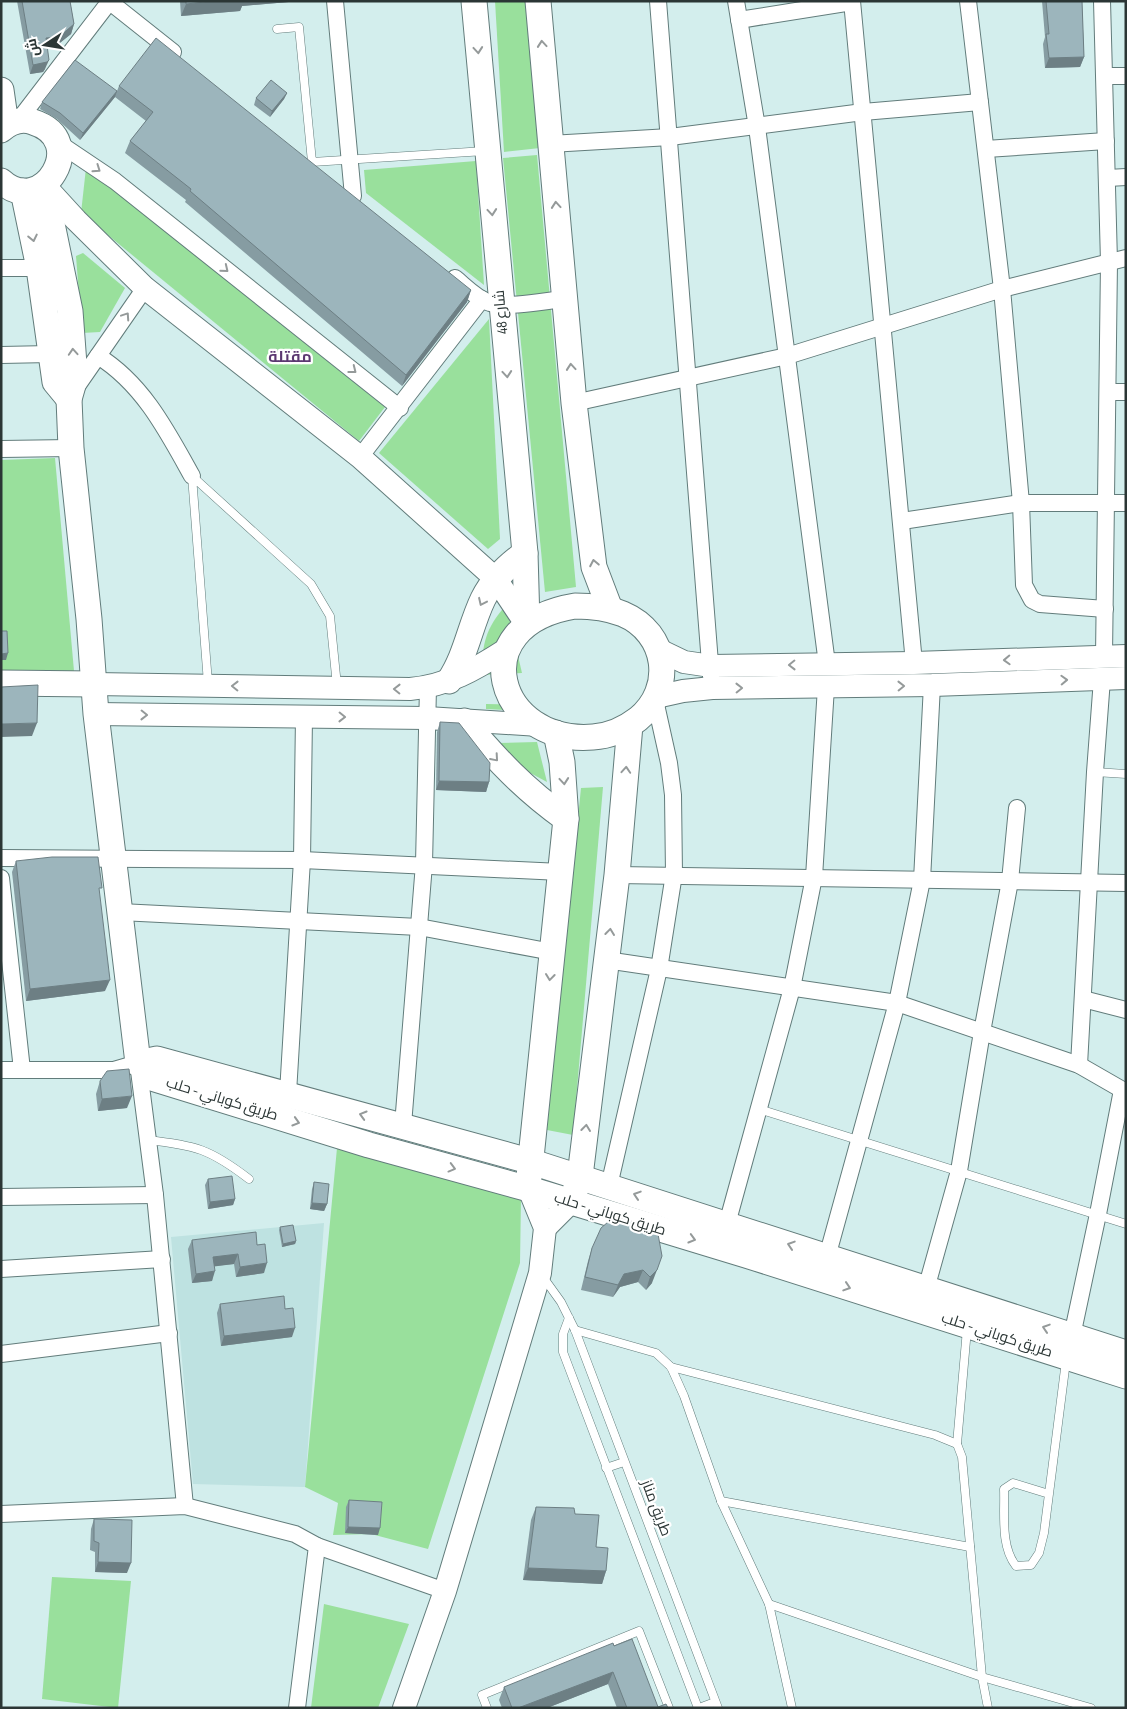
<svg xmlns="http://www.w3.org/2000/svg" width="1127" height="1709" font-family="'Sofia Sans Condensed',Cairo,sans-serif">
<style>
.built{fill:#bee2e1}
.green{fill:#99e09c}
.lines{fill:none;stroke-linecap:round;stroke-linejoin:round}
.lane-casing{stroke:#627c7b;stroke-width:9}
.street-casing{stroke:#627c7b;stroke-width:18}
.secondary-casing{stroke:#627c7b;stroke-width:24}
.primary-casing{stroke:#627c7b;stroke-width:27}
.lane{stroke:#fff;stroke-width:8}
.street{stroke:#fff;stroke-width:16}
.secondary{stroke:#fff;stroke-width:22}
.primary{stroke:#fff;stroke-width:25}
.wall{fill:#869ca2}
.shaded-wall{fill:#6d7f84}
.building{fill:#9cb5bc;stroke:#6d7f84}
.oneway{stroke:#959a9a}
.labels{text-anchor:middle;dominant-baseline:central;stroke-width:4.5;stroke-linejoin:round;paint-order:stroke}
.street-label{font-size:15px;fill:#2b3635;stroke:#fff}
.neighbourhood-label{font-size:16px;font-weight:bold;fill:#5b3871;stroke:#fff}
</style>
<rect width="100%" height="100%" fill="#d3eeed"/>
<polygon class="built" points="324,1223 305,1487 193,1484 171,1237"/>
<g class="green">
<polygon points="495,1 528,1 540,148 504,152"/>
<polygon points="537,155 576,587 545,592 503,158"/>
<polygon points="476,161 484,285 366,193 364,170"/>
<polygon points="86,168 385,407 359,441 81,213"/>
<polygon points="83,253 125,288 100,332 82,333 76,256"/>
<polygon points="489,319 500,539 488,549 379,453"/>
<polygon points="55,458 74,671 1,672 1,460"/>
<path d="M506 605 522 673 482 675C482 644 485 629 506 605Z"/>
<polygon points="486,704 528,705 528,711 486,709"/>
<polygon points="537,742 547,782 521,768 497,743"/>
<polygon points="603,787 573,1135 547,1130 581,788"/>
<polygon points="337,1148 521,1197 520,1263 428,1549 371,1534 333,1535 338,1503 305,1487"/>
<polygon points="52,1577 131,1581 118,1708 42,1699"/>
<polygon points="324,1604 409,1624 378,1708 311,1708"/>
</g>
<g class="lines">
<defs>
<g id="lane">
<polyline points="277,29 299,27 312,162 485,151"/>
<polyline points="208,683 192,476 311,584 330,616 337,686"/>
<polyline points="1095,772 1126,774"/>
<polyline points="759,1109 1126,1224"/>
<path d="M147 1140C195 1145 210 1149 249 1179"/>
<polyline points="543,1277 561,1302 575,1330 718,1708"/>
<polyline points="569,1318 563,1334 563,1352 698,1708"/>
<polyline points="575,1330 656,1353 671,1367 684,1396 721,1501 769,1604 792,1708"/>
<polyline points="671,1367 935,1435 957,1444 962,1457 982,1677 988,1708"/>
<polyline points="957,1444 967,1329"/>
<polyline points="606,1468 624,1462"/>
<path d="M1049 1494 1013 1483 1004 1489C1005 1513 1000 1546 1016 1566L1031 1565 1039 1553 1044 1533 1066 1361"/>
<polyline points="721,1501 970,1547"/>
<polyline points="769,1604 982,1677 1091,1708"/>
<polyline points="487,1708 482,1695 639,1631 669,1708"/>
<polyline points="699,1708 715,1702"/>
</g>
<g id="street">
<polyline points="335,1 353,196"/>
<polyline points="658,1 711,676"/>
<polyline points="736,1 757,127 827,664"/>
<polyline points="852,1 914,663"/>
<polyline points="968,1 1002,289 1021,503 1024,585 1032,600 1040,604 1105,609"/>
<polyline points="1102,1 1109,262 1104,656"/>
<polyline points="110,2 173,52"/>
<polyline points="739,20 852,2"/>
<polyline points="1105,76 1126,76"/>
<polyline points="18,121 110,1"/>
<polyline points="57,142 115,181 400,408"/>
<polyline points="550,144 670,137 863,112 980,102"/>
<polyline points="986,149 1106,141"/>
<polyline points="1108,178 1126,177"/>
<polyline points="1,268 39,268"/>
<path d="M455 278C466 287 477 299 490 303 510 308 544 301 564 299"/>
<polyline points="1,355 50,354"/>
<path d="M98 356C143 384 167 431 192 476"/>
<polyline points="75,389 145,288"/>
<polyline points="1108,392 1126,392"/>
<polyline points="574,403 787,356 1002,289 1126,258"/>
<polyline points="1,449 71,448"/>
<polyline points="360,457 482,299"/>
<polyline points="902,521 1021,503 1126,503"/>
<polyline points="1,858 302,860 561,872"/>
<polyline points="617,875 1126,883"/>
<polyline points="1,878 22,1070"/>
<polyline points="120,912 419,927 552,952"/>
<polyline points="606,960 897,1003 1079,1065 1126,1092"/>
<polyline points="1083,999 1126,1010"/>
<polyline points="1079,1065 1095,772 1102,679"/>
<polyline points="1,1070 114,1070 138,1063 155,1195 185,1506"/>
<polyline points="288,1093 302,860 304,717"/>
<polyline points="403,1125 424,864 428,687"/>
<polyline points="609,1186 659,969 674,874 673,795 669,763 655,700"/>
<polyline points="1,1197 155,1195"/>
<polyline points="727,1224 792,988 814,877 826,687"/>
<polyline points="827,1257 897,1003 922,880 932,685"/>
<polyline points="1,1269 162,1259"/>
<polyline points="926,1289 959,1171 982,1032 1010,881 1017,808"/>
<polyline points="1072,1336 1098,1214 1122,1090"/>
<polyline points="1,1354 169,1333"/>
<polyline points="1,1514 185,1506 295,1534 317,1546 297,1708"/>
<polyline points="317,1546 445,1591"/>
</g>
<g id="secondary">
<polyline points="44,185 76,220 145,288 360,457 496,579 526,624"/>
<polyline points="659,650 684,662 711,666 914,663 1126,656"/>
<path d="M94 684 410 689C447 686 476 669 507 649"/>
<polyline points="656,697 683,691 712,688 932,685 1126,678"/>
<polyline points="96,714 427,718 539,725"/>
<polyline points="545,1228 571,1202"/>
<polyline points="404,1708 445,1591 540,1273 545,1228 529,1189"/>
</g>
<g id="primary">
<polyline points="474,1 525,553 527,623"/>
<polyline points="538,1 574,403 594,567 610,609"/>
<polyline points="1,90 6,125"/>
<path d="M1 130C10 122 22 118 33 122 91 140 42 219 1 181"/>
<polyline points="44,185 70,311 75,378 69,399 71,448 89,619 96,714 138,1063"/>
<polyline points="23,191 39,268 55,382 69,399"/>
<path d="M575 606C592 606 608 608 623 614 668 633 675 689 638 719 625 729 609 736 593 737 497 745 460 625 575 606Z"/>
<path d="M449 681C466 656 470 626 483 599 493 579 508 565 525 553"/>
<polyline points="1,683 94,684"/>
<path d="M464 721C497 760 524 789 566 819"/>
<polyline points="138,1063 152,1078 369,1145 529,1189 746,1255 1126,1376"/>
<polyline points="138,1063 157,1059 529,1161 1126,1353"/>
<polyline points="529,1177 566,819 562,762 556,733"/>
<polyline points="575,1191 580,1176 617,875 630,725"/>
</g>
</defs>
<use href="#lane" class="lane-casing"/>
<use href="#street" class="street-casing"/>
<use href="#secondary" class="secondary-casing"/>
<use href="#primary" class="primary-casing"/>
<use href="#lane" class="lane"/>
<use href="#street" class="street"/>
<use href="#secondary" class="secondary"/>
<use href="#primary" class="primary"/>
</g>
<g class="wall">
<polygon points="17,1 70,1 74,24 71,34 56,46 47,47 45,69 43,72 30,74"/>
<polygon points="180,1 300,1 242,6 240,11 181,16"/>
<polygon points="1042,1 1082,1 1084,57 1080,67 1045,68 1043,44 1045,37"/>
<polygon points="119,86 471,290 467,302 402,386 185,202 186,200 125,153 130,141 146,121 115,97 80,140 57,119 40,109 42,102 117,91"/>
<polygon points="287,93 284,99 270,117 254,105 256,98"/>
<polygon points="440,722 489,782 486,792 436,790 437,732"/>
<polygon points="16,861 99,894 105,991 26,1001 12,872"/>
<polygon points="100,1081 127,1108 98,1111 96,1094"/>
<polygon points="208,1179 235,1199 233,1205 208,1209 205,1185"/>
<polygon points="314,1182 327,1204 324,1211 310,1209 312,1189"/>
<polygon points="280,1227 296,1241 295,1244 282,1247 279,1230"/>
<polygon points="652,1228 652,1283 646,1290 638,1282 620,1287 613,1297 581,1290 588,1261 592,1248"/>
<polygon points="192,1240 257,1245 264,1273 236,1277 234,1264 214,1266 212,1281 192,1283 188,1249"/>
<polygon points="220,1304 285,1309 292,1337 221,1346 217,1313"/>
<polygon points="349,1500 378,1535 345,1533 346,1507"/>
<polygon points="536,1507 575,1514 596,1547 606,1571 602,1584 523,1580 531,1520"/>
<polygon points="94,1519 127,1573 95,1572 95,1552 90,1550 91,1529"/>
<polygon points="614,1646 658,1707 668,1708 617,1708 608,1684 547,1708 502,1708 499,1700 504,1687"/>
</g>
<g class="shaded-wall">
<polygon points="215,1 300,1 242,6 240,11 181,16 186,4"/>
<polygon points="74,24 71,34 56,46 42,48 46,38"/>
<polygon points="1084,57 1080,67 1045,68 1049,58"/>
<polygon points="49,60 45,69 43,72 30,74 33,65"/>
<polygon points="117,91 115,97 80,140 83,133"/>
<polygon points="287,93 284,99 270,117 272,111"/>
<polygon points="471,290 467,302 402,386 406,375"/>
<polygon points="8,653 6,660 1,660 1,654"/>
<polygon points="37,723 32,736 1,737 1,724"/>
<polygon points="439,781 489,782 486,792 436,790"/>
<polygon points="110,980 105,991 26,1001 30,989"/>
<polygon points="132,1096 127,1108 98,1111 102,1099"/>
<polygon points="235,1199 233,1205 208,1209 210,1202"/>
<polygon points="312,1203 327,1204 324,1211 310,1209"/>
<polygon points="296,1241 295,1244 282,1247 283,1244"/>
<polygon points="238,1254 234,1264 210,1267 213,1257"/>
<polygon points="267,1263 264,1273 236,1277 240,1267"/>
<polygon points="643,1270 638,1282 620,1287 613,1297 618,1285 624,1274"/>
<polygon points="657,1270 652,1283 646,1290 650,1277"/>
<polygon points="215,1271 212,1281 192,1283 196,1274"/>
<polygon points="295,1328 292,1337 221,1346 224,1336"/>
<polygon points="348,1527 380,1528 378,1535 345,1533"/>
<polygon points="98,1562 131,1563 127,1573 95,1572"/>
<polygon points="528,1568 606,1571 602,1584 523,1580"/>
<polygon points="613,1672 608,1684 547,1708 518,1708"/>
</g>
<g class="building">
<polygon points="22,1 70,1 74,24 59,37 46,38 49,60 47,62 33,65"/>
<polygon points="186,1 215,1 186,4"/>
<polygon points="1046,1 1082,1 1084,57 1049,58 1046,34 1049,34"/>
<polygon points="156,38 471,290 406,375 190,191 191,189 130,141 153,112 119,86"/>
<polygon points="75,60 117,91 83,133 60,113 42,102"/>
<polygon points="271,80 287,93 272,111 256,98"/>
<polygon points="1,631 7,631 8,653 1,654"/>
<polygon points="38,685 37,723 1,724 1,687"/>
<polygon points="440,722 459,723 490,763 489,782 439,781"/>
<polygon points="52,857 98,857 102,888 99,888 110,980 30,989 16,861"/>
<polygon points="129,1069 132,1096 102,1099 100,1081 107,1071"/>
<polygon points="232,1176 235,1199 210,1202 208,1179"/>
<polygon points="314,1182 329,1184 327,1204 312,1203"/>
<polygon points="615,1216 652,1228 658,1234 662,1256 657,1270 650,1277 643,1270 624,1274 618,1285 585,1277 592,1248 601,1228"/>
<polygon points="293,1225 296,1241 283,1244 280,1227"/>
<polygon points="256,1232 257,1245 265,1244 267,1263 240,1267 238,1254 213,1257 215,1271 196,1274 192,1240"/>
<polygon points="284,1296 285,1309 293,1308 295,1328 224,1336 220,1304"/>
<polygon points="349,1500 382,1502 380,1528 348,1527"/>
<polygon points="536,1507 574,1508 575,1514 599,1515 596,1547 608,1548 606,1571 528,1568"/>
<polygon points="94,1519 132,1520 131,1563 98,1562 99,1543 94,1541"/>
<polygon points="632,1639 658,1707 666,1704 668,1708 627,1708 613,1672 518,1708 512,1708 504,1687 613,1643 614,1646"/>
</g>
<defs><path id="oneway-chevron" d="M-2-3.5L2.5 0L-2 3.5" fill="none" stroke-width="1.6" stroke-linecap="round" stroke-linejoin="round" transform="scale(1.25)"/></defs>
<g class="oneway">
<use href="#oneway-chevron" transform="translate(542 44) rotate(-95)"/>
<use href="#oneway-chevron" transform="translate(478 50) rotate(85)"/>
<use href="#oneway-chevron" transform="translate(97 169) rotate(35)"/>
<use href="#oneway-chevron" transform="translate(556 205) rotate(-95)"/>
<use href="#oneway-chevron" transform="translate(492 212) rotate(85)"/>
<use href="#oneway-chevron" transform="translate(33 238) rotate(78)"/>
<use href="#oneway-chevron" transform="translate(225 269) rotate(39)"/>
<use href="#oneway-chevron" transform="translate(126 316) rotate(-56)"/>
<use href="#oneway-chevron" transform="translate(73 352) rotate(-94)"/>
<use href="#oneway-chevron" transform="translate(571 367) rotate(-95)"/>
<use href="#oneway-chevron" transform="translate(353 370) rotate(38)"/>
<use href="#oneway-chevron" transform="translate(507 374) rotate(85)"/>
<use href="#oneway-chevron" transform="translate(594 563) rotate(-101)"/>
<use href="#oneway-chevron" transform="translate(482 602) rotate(115)"/>
<use href="#oneway-chevron" transform="translate(1007 660) rotate(178)"/>
<use href="#oneway-chevron" transform="translate(792 665) rotate(179)"/>
<use href="#oneway-chevron" transform="translate(1064 680) rotate(-2)"/>
<use href="#oneway-chevron" transform="translate(235 686) rotate(-179)"/>
<use href="#oneway-chevron" transform="translate(901 686) rotate(-1)"/>
<use href="#oneway-chevron" transform="translate(739 688) rotate(-1)"/>
<use href="#oneway-chevron" transform="translate(397 689) rotate(-179)"/>
<use href="#oneway-chevron" transform="translate(144 715) rotate(1)"/>
<use href="#oneway-chevron" transform="translate(342 717) rotate(1)"/>
<use href="#oneway-chevron" transform="translate(495 758) rotate(49)"/>
<use href="#oneway-chevron" transform="translate(626 770) rotate(-86)"/>
<use href="#oneway-chevron" transform="translate(564 781) rotate(85)"/>
<use href="#oneway-chevron" transform="translate(610 932) rotate(-83)"/>
<use href="#oneway-chevron" transform="translate(550 977) rotate(97)"/>
<use href="#oneway-chevron" transform="translate(363 1115) rotate(-164)"/>
<use href="#oneway-chevron" transform="translate(296 1122) rotate(17)"/>
<use href="#oneway-chevron" transform="translate(586 1128) rotate(-83)"/>
<use href="#oneway-chevron" transform="translate(452 1168) rotate(15)"/>
<use href="#oneway-chevron" transform="translate(637 1195) rotate(-162)"/>
<use href="#oneway-chevron" transform="translate(692 1239) rotate(16)"/>
<use href="#oneway-chevron" transform="translate(791 1245) rotate(-162)"/>
<use href="#oneway-chevron" transform="translate(847 1287) rotate(18)"/>
<use href="#oneway-chevron" transform="translate(1046 1328) rotate(-162)"/>
</g>
<g class="labels">
<g class="street-label">
<text transform="translate(501 312) rotate(-95)">48 شارع</text>
<text transform="translate(222 1099) rotate(17)">طريق كوباني - حلب</text>
<text transform="translate(610 1214) rotate(17)">طريق كوباني - حلب</text>
<text transform="translate(997 1335) rotate(18)">طريق كوباني - حلب</text>
<text transform="translate(656 1508) rotate(69)">طريق مناز</text>
</g>
<g class="neighbourhood-label">
<text x="290" y="357">مقتلة</text>
</g>
</g>
<rect width="1127" height="1709" fill="none" stroke="#2b3635" stroke-width="5"/>
<g transform="translate(45 45) rotate(258)" stroke="#ffffff" stroke-width="4" paint-order="stroke">
<path d="M0-4L9 19L0 12L-9 19Z" fill="#2b3635"/>
<text y="-8" font-size="14" font-weight="bold" text-anchor="middle" fill="#2b3635">ش</text>
</g>
</svg>
